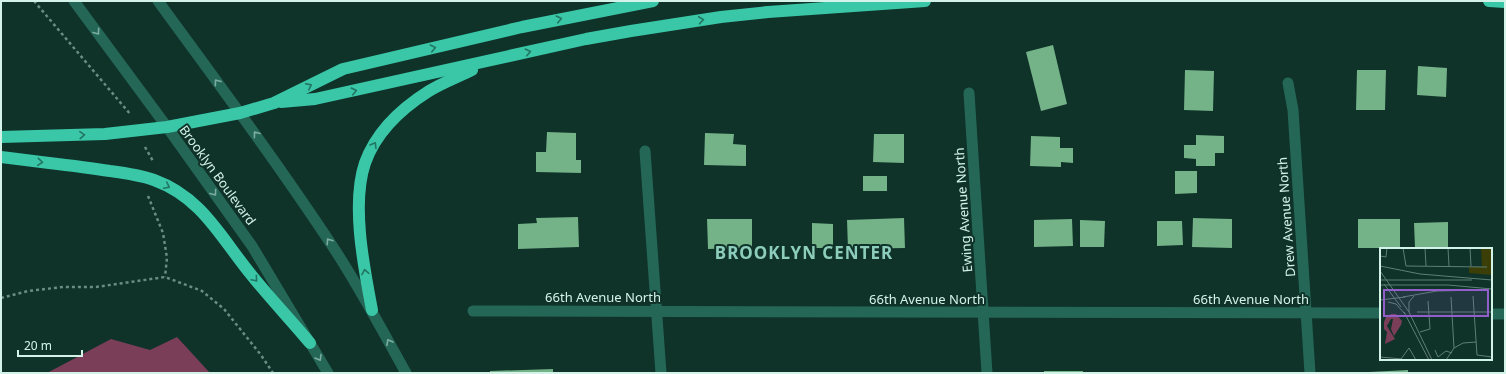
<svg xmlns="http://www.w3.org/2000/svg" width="1506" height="374" font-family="'Noto Sans',sans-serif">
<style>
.water{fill:#7a3e58}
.building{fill:#74b288}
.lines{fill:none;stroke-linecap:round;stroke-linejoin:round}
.path{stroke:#6a8c83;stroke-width:2.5;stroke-dasharray:3 3;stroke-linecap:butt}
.minor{stroke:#256757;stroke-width:11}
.secondary{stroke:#256757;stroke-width:11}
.motorway{stroke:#39c7a7;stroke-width:12}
.oneway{stroke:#227562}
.oneway2{stroke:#7cada0}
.labels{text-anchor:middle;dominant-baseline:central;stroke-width:4;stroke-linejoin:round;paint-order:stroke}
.street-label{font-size:13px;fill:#d3f3e9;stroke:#0f3229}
.district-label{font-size:17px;font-weight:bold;letter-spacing:1px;fill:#8ccebb;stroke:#0f3229}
.inset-road{fill:none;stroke:#5d7f76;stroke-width:1}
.view{fill:#915eca;fill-opacity:0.15;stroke:#915eca;stroke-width:2}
.inset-edge{fill:none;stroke:#d3f3e9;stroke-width:2}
</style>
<rect width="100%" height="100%" fill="#0f3229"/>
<polygon class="water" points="177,337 210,373 47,373 111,339 150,350"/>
<g class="building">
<polygon points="1053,45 1067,104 1041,111 1026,52"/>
<polygon points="1418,66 1447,68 1446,97 1417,95"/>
<polygon points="1185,70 1214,71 1213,111 1184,110"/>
<polygon points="1357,70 1386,70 1385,110 1356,110"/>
<polygon points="547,132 576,133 576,160 581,160 581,173 536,172 536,152 546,152"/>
<polygon points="705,133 734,134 733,144 746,145 746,166 704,165"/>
<polygon points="874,134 904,134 904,163 873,162"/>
<polygon points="1196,135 1224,136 1224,153 1215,153 1215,166 1196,166 1196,159 1184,158 1184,145 1196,145"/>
<polygon points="1031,136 1060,137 1060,148 1073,148 1073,163 1061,162 1061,167 1030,166"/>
<polygon points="1175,171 1197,171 1197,193 1175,194"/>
<rect x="863" y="176" width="24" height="15"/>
<polygon points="578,217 579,247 518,249 518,224 537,223 536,218"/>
<polygon points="904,218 905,248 848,249 847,220"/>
<polygon points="1193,218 1232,219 1232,248 1192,247"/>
<polygon points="707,219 752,219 752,248 708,249"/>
<polygon points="1072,219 1073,246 1034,247 1034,220"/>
<rect x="1358" y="219" width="42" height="29"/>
<polygon points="1080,220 1105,221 1104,247 1080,247"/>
<polygon points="1157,221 1182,221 1183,245 1157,246"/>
<polygon points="1448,222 1448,248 1415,248 1414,223"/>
<polygon points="812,223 833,224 833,248 812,248"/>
<polygon points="553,369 553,373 490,373 490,371"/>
<polygon points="1408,370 1408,373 1369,373 1369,372"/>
<rect x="1044" y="371" width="39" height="2"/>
</g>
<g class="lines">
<g class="path">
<polyline points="34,1 131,115"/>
<polyline points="145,147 153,161"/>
<polyline points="148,196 163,233 167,258 165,277"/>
<polyline points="1,298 28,291 63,287 96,287 165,277 202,291 224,309 261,355 273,373"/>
</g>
<g class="minor">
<polyline points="1288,83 1293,110 1310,373"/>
<polyline points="969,93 987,373"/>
<polyline points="645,151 661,373"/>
<polyline points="473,311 1381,313"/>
<polyline points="1491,314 1505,314"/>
</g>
<g class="secondary">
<polyline points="74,1 167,127 252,246 328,373"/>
<path d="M158 1C218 83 279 165 335 250 361 290 383 332 406 373"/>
</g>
<g class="motorway">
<polyline points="1489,1 1505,2"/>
<polyline points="281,102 315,99 586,39 631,31 721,17 768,12 925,1"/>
<polyline points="1,137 105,134 167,127 240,113 274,103 343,69 522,27 653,1"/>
<path d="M1 157C37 162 74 165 110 171 125 173 140 175 154 180 201 197 220 236 249 272 268 296 290 319 310 343"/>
<path d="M372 310C364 268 351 204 365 163 376 132 402 108 429 91 442 83 458 77 472 70"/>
</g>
</g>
<defs><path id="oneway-chevron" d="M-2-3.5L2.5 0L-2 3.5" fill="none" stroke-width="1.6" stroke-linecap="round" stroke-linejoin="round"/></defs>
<g class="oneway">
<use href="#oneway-chevron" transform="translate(559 19) rotate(-12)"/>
<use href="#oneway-chevron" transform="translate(701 20) rotate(-8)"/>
<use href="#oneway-chevron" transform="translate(433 48) rotate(-13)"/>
<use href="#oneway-chevron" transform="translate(528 52) rotate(-13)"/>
<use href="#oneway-chevron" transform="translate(309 86) rotate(-26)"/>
<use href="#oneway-chevron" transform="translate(354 91) rotate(-12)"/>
<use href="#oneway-chevron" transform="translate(82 135) rotate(-3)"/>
<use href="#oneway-chevron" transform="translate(374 145) rotate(-59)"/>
<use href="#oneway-chevron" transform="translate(40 162) rotate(5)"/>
<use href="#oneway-chevron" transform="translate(167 186) rotate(26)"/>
<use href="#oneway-chevron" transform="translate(365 272) rotate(-101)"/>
<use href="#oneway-chevron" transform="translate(255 279) rotate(49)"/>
</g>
<g class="oneway2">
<use href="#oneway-chevron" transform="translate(97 32) rotate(54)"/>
<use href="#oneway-chevron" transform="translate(217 82) rotate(-126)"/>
<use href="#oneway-chevron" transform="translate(256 134) rotate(-127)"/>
<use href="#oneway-chevron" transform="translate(214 193) rotate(54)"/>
<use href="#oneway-chevron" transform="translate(329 241) rotate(-124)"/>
<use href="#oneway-chevron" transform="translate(389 342) rotate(-119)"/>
<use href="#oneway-chevron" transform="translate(319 358) rotate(59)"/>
</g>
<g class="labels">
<g class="street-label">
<text transform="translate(218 175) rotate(54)">Brooklyn Boulevard</text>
<text transform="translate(963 210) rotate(-94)">Ewing Avenue North</text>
<text transform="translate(1286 217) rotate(-94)">Drew Avenue North</text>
<text x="603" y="297">66th Avenue North</text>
<text x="927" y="299">66th Avenue North</text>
<text x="1251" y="299">66th Avenue North</text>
</g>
<g class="district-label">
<text x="804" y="252">BROOKLYN CENTER</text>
</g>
</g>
<g transform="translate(1380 248)">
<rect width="112" height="112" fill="#0f3229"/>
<path d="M101 0H112V27L89 25V19H102Z" fill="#3b3f07"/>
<path d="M11 66H16L22 73 21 77 14 88 11 81 13 71H11L7 78 15 91 5 96 7 84 4 81V74L6 69Z" fill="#7a3e58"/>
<path class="inset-road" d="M23 0 26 18 107 19M45 0 46 18M68 0 69 18M90 0 91 18M0 8 6 9 7 0M0 18 40 26 112 32M0 23 29 64 52 112M0 32H92M4 36 21 59M0 37H68L112 41M93 48 97 107 112 109M23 49 57 43 100 42M71 49 74 100M0 52 25 49M8 54 16 56 25 66M24 64 49 112M29 64V54L34 48M37 64H112M40 84 50 81 48 53M55 102 58 109 66 103 72 105M0 109 22 111M21 111 29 100 36 112M66 112 74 100 83 95 96 94"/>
<path class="view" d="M4 42H108V68H4Z"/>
<rect width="112" height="112" class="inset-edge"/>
</g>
<rect width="1506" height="374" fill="none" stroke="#d3f3e9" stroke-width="4"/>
<path d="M18 350v6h64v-6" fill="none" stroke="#d3f3e9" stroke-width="2"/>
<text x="24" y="350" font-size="12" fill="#d3f3e9" stroke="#0f3229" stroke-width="3" paint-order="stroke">20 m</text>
</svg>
